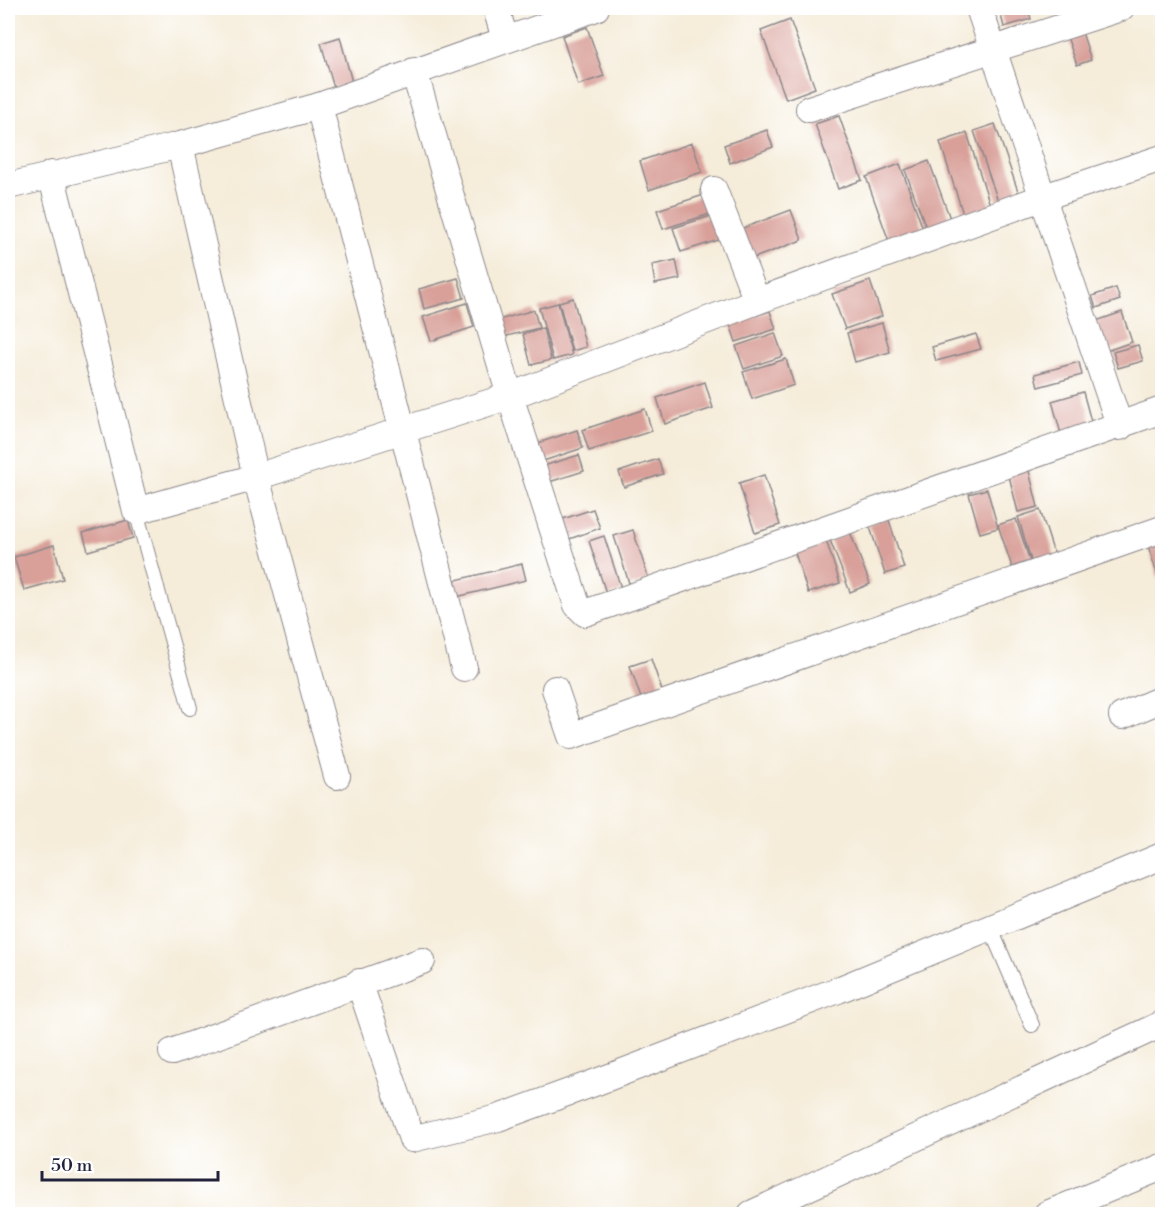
<svg xmlns="http://www.w3.org/2000/svg" width="1170" height="1222" font-family="'Libre Bodoni',serif">
<style>
.building{fill:#d9a09a}
.lines{fill:none;stroke-linecap:round;stroke-linejoin:round}
.service-casing{stroke:#8c878a;stroke-width:16}
.minor-casing{stroke:#8c878a;stroke-width:28}
.service{stroke:#fff;stroke-width:14}
.minor{stroke:#fff;stroke-width:26}
</style>
<rect width="100%" height="100%" fill="#fff"/>
<filter id="ink" filterUnits="userSpaceOnUse"><feTurbulence type="fractalNoise" baseFrequency=".0167" numOctaves="2"/><feDisplacementMap in="SourceGraphic" scale="12" xChannelSelector="R" yChannelSelector="G"/><feConvolveMatrix kernelMatrix="1 2 1 2 8 2 1 2 1" color-interpolation-filters="sRGB"/></filter>
<filter id="wash" filterUnits="userSpaceOnUse"><feTurbulence type="fractalNoise" baseFrequency=".008" numOctaves="4" result="noise"/><feDisplacementMap in="SourceGraphic" scale="24" xChannelSelector="R" yChannelSelector="G"/><feGaussianBlur stdDeviation="1.35" result="paint"/><feColorMatrix in="noise" values="0 0 0 0 0 0 0 0 0 0 0 0 0 0 0 0 0 1.4 0 .05"/><feComposite in="paint" operator="in"/></filter>
<g filter="url(#wash)">
<rect width="100%" height="100%" fill="#f5ecd9"/>
<g id="blocks">
<g class="building">
<polygon points="999,8 1028,8 1031,19 1004,27"/>
<polygon points="790,20 815,88 786,99 761,31"/>
<polygon points="1080,26 1091,60 1077,65 1065,31"/>
<polygon points="587,27 604,76 578,85 562,36"/>
<polygon points="340,37 352,82 334,88 321,43"/>
<polygon points="839,116 862,180 838,189 815,124"/>
<polygon points="995,124 1021,200 1000,207 974,131"/>
<polygon points="767,130 773,147 730,163 724,145"/>
<polygon points="967,133 991,208 964,217 940,142"/>
<polygon points="692,143 702,172 649,190 640,161"/>
<polygon points="929,161 952,224 928,233 905,170"/>
<polygon points="900,164 924,232 890,244 866,177"/>
<polygon points="710,193 716,212 663,229 657,210"/>
<polygon points="791,210 802,240 746,261 735,231"/>
<polygon points="714,215 722,239 681,252 673,228"/>
<polygon points="676,260 680,279 655,284 652,265"/>
<polygon points="458,278 464,298 424,309 419,289"/>
<polygon points="870,281 882,316 845,329 832,294"/>
<polygon points="1116,288 1120,300 1096,308 1092,296"/>
<polygon points="573,298 586,347 572,351 559,302"/>
<polygon points="467,303 474,327 431,341 423,317"/>
<polygon points="558,303 572,355 553,360 539,308"/>
<polygon points="534,310 539,328 495,339 491,322"/>
<polygon points="770,311 776,329 736,342 730,324"/>
<polygon points="1122,312 1132,342 1106,351 1096,321"/>
<polygon points="882,323 890,352 855,362 847,333"/>
<polygon points="543,328 551,360 531,365 523,334"/>
<polygon points="775,333 783,356 744,369 736,346"/>
<polygon points="976,334 981,349 936,361 932,347"/>
<polygon points="1138,345 1143,361 1118,368 1113,352"/>
<polygon points="786,359 794,385 752,399 743,372"/>
<polygon points="1079,362 1082,375 1038,387 1035,374"/>
<polygon points="705,382 713,408 665,424 657,398"/>
<polygon points="1083,392 1092,425 1061,434 1052,401"/>
<polygon points="645,409 652,431 589,451 582,430"/>
<polygon points="577,430 583,448 534,464 529,446"/>
<polygon points="579,455 584,471 546,483 540,467"/>
<polygon points="658,459 663,474 624,487 619,472"/>
<polygon points="1028,467 1038,507 1018,512 1008,472"/>
<polygon points="764,475 780,525 755,533 739,483"/>
<polygon points="987,489 998,528 980,533 969,494"/>
<polygon points="593,509 600,528 561,542 554,522"/>
<polygon points="1040,510 1055,557 1032,564 1018,517"/>
<polygon points="888,517 904,568 885,574 869,524"/>
<polygon points="1016,519 1030,561 1012,567 998,525"/>
<polygon points="128,520 133,538 88,551 83,533"/>
<polygon points="633,530 649,580 630,586 614,536"/>
<polygon points="850,532 870,584 850,592 830,540"/>
<polygon points="604,536 622,591 607,596 589,541"/>
<polygon points="825,537 840,583 808,593 793,547"/>
<polygon points="1162,541 1162,589 1148,546"/>
<polygon points="54,545 63,579 24,590 14,557"/>
<polygon points="522,564 526,580 456,597 452,581"/>
<polygon points="651,659 665,699 644,707 630,666"/>
</g>
</g>
</g>
<g filter="url(#ink)">
<use href="#blocks" fill-opacity="0" stroke="#8c878a" stroke-width="1.5"/>
<g class="lines">
<defs>
<g id="service">
<polyline points="136,511 190,708"/>
<polyline points="990,927 1032,1025"/>
</g>
<g id="minor">
<polyline points="496,8 505,39"/>
<polyline points="979,8 1120,427"/>
<polyline points="414,71 510,396 577,605 585,613 1162,410"/>
<polyline points="319,106 596,8"/>
<polyline points="809,109 1121,8"/>
<polyline points="180,145 256,477 337,776"/>
<polyline points="51,174 136,511 256,477 510,396 757,301 1044,197 1162,158"/>
<polyline points="8,186 180,145 319,106 464,668"/>
<polyline points="714,190 757,301"/>
<polyline points="555,689 571,736 1162,529"/>
<polyline points="1122,716 1162,699"/>
<polyline points="359,982 412,1139 498,1118 594,1083 838,990 1162,856"/>
<polyline points="172,1052 422,961"/>
<polyline points="751,1214 1162,1024"/>
<polyline points="1047,1214 1162,1167"/>
</g>
</defs>
<use href="#service" class="service-casing"/>
<use href="#minor" class="minor-casing"/>
<use href="#service" class="service"/>
<use href="#minor" class="minor"/>
</g>
</g>
<rect width="1170" height="1222" fill="none" stroke="#fff" stroke-width="30"/>
<path d="M42 1171v9h176v-9" fill="none" stroke="#22223b" stroke-width="3"/>
<text x="51" y="1171" font-size="18" fill="#22223b" stroke="#ffffff" stroke-width="4.5" paint-order="stroke">50 m</text>
</svg>
